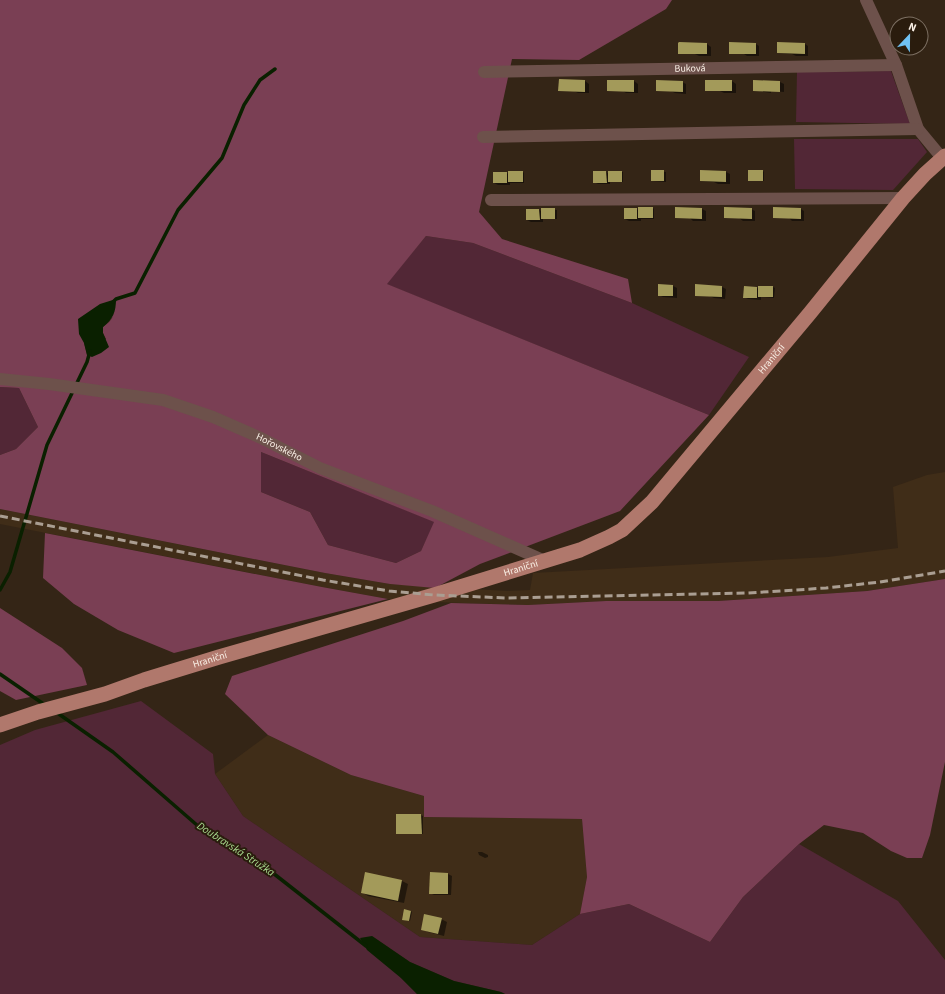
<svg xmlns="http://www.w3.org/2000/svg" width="945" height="994" font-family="'Source Sans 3',sans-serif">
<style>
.built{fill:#402d18}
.green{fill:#522736}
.forest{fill:#7a3f54;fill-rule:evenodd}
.water{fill:#0a2000}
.shadow{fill:#0007}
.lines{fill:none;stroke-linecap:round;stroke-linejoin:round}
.stream{stroke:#0a2000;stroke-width:3.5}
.building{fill:#a39a5a}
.minor{stroke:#6d514b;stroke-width:12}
.major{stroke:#b0786c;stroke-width:15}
.rail{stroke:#aa9e92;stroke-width:3;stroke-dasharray:8 4;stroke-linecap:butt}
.labels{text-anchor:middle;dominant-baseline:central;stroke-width:4;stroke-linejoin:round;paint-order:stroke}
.street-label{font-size:10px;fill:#f9efe5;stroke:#2a1c0d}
.water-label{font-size:11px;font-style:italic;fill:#aadd90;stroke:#2a1c0d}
</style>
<rect width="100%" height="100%" fill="#342516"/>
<g class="built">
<polygon points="945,472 945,579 867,591 718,601 606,601 528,605 434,602 388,599 322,587 0,524 0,509 325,573 390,584 507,591 530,590 533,573 828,557 898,548 893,487 927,475"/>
<polygon points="268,735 351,775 424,796 424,817 582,819 587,877 580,914 532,945 420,937 243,816 215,774"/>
</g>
<g class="green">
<polygon points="891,71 910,124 796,122 797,72"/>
<polygon points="794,139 918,139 927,152 893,190 795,189"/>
<polygon points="426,236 473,243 632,303 749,357 709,415 386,284"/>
<polygon points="0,387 19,388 38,427 16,449 0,455"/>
<polygon points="261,452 435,522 421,551 396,563 328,545 310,512 261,492"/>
<polygon points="141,701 213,754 215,774 243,816 420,937 532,945 580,914 629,904 710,942 743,897 799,844 898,901 945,960 945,994 505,994 501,992 454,981 410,962 372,936 401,978 417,994 0,994 0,745 35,730"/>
</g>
<g class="forest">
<path d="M0 0H672L666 9 579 60 512 59 479 212 502 239 628 279 632 303 473 243 426 236 387 284 709 415 620 511 480 564 435 588 390 584 325 573 0 509V455L16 449 38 427 19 388 0 387ZM113 317 109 322 103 327V333L106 339 87 355 84 343ZM261 452 434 522 421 551 396 563 328 545 310 512 261 492Z"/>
<polygon points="45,533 322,587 388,599 174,653 118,630 74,604 43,578"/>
<polygon points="945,579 945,762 930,835 922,858 907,858 891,851 863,833 824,825 799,844 743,897 710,942 629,904 580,914 587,877 582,819 424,817 424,796 351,775 268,735 225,694 232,676 403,621 451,603 528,605 606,601 718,601 867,591"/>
<polygon points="0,608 62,648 82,668 87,685 16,700 0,691"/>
</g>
<g class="water">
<path d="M116 299C116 312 113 319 103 327V333L109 347 101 353 92 357 87 355 84 343 79 334 78 319 100 304Z"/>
<polygon points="372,936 410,962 454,981 501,992 505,994 417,994 401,978 367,950 360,938"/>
</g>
<g class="shadow">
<polygon points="707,44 711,47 711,56 699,56 695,54 679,54"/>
<polygon points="756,44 759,46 759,56 747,56 744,54"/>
<polygon points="805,44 808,46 808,56 796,56 792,54 778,53"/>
<polygon points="574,81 585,81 589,84 589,93 578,93 574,91 559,90"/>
<polygon points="634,81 638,84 638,93 626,93 623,91 623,82"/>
<polygon points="732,81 736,84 736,93 724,93 720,91 706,90 720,82"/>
<polygon points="682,82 686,84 686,94 675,93 671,91 657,90"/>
<polygon points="769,82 780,82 784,84 784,92 771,91 771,93 754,90"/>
<polygon points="652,171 666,172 666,182 652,181"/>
<polygon points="763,171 764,172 764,181 749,180"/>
<polygon points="523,172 524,173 524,183 510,183 510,185 498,185 494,183 506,173 509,174"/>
<polygon points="594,172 606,172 609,174 622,172 623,172 623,182 610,182 610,184 598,184 594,182"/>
<polygon points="715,172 726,172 730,174 730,184 718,184 714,182 701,181"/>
<polygon points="653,208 654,209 654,219 641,219 641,221 629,221 625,219 625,209 637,209 639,211"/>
<polygon points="542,209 557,210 557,219 543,219 543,222 531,222 527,220 527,210 539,210 542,211"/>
<polygon points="690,209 702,209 706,211 706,221 693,221 690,218 676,218"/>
<polygon points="751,209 755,211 755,221 743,221 739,218 725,218"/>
<polygon points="801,209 804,211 804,221 792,221 789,218"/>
<polygon points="659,285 673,286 677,288 677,298 663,297 659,295"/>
<polygon points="722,287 726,289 725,299 714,298 710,296"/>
<polygon points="745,287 757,288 759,289 773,287 775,288 774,298 761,297 761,300 748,299 744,297"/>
<polygon points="421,815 423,816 423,834 398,834"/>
<polygon points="478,852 482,852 488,855 488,857 485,858 479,855"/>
<polygon points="448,874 452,876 451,895 434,895 430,893"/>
<polygon points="402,881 408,884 404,903 368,896 362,892"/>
<polygon points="411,911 412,912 410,921 405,920"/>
<polygon points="441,919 447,922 444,936 428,932 422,929"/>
</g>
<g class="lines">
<g class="stream">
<polyline points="113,302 116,299 135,293 178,210 222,158 244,105 260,80 275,69"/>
<polyline points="0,590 10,572 47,445 87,362 90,351"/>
<polyline points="0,674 45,705"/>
<polyline points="56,712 113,752 198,826 264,866 366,946"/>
</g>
</g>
<g class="building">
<polygon points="679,42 707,43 707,54 678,54 678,43"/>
<polygon points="729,42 756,43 756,54 729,54"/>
<polygon points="777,42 805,43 805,54 777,53"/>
<polygon points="559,79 585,80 585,92 558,91"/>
<polygon points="607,80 634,80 634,92 607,91"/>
<polygon points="656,80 683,81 683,92 656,91"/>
<rect x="705" y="80" width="27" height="11"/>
<polygon points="753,80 780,81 780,92 753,91"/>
<rect x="651" y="170" width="13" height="11"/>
<polygon points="700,170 726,171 726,182 700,181"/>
<rect x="748" y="170" width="15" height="11"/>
<rect x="508" y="171" width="15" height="11"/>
<polygon points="593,171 606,171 607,183 593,183"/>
<rect x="608" y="171" width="14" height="11"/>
<rect x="493" y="172" width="14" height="11"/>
<rect x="638" y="207" width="15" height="11"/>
<polygon points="675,207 702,208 702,219 675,218"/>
<polygon points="724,207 752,208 752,219 724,218"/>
<polygon points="773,207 801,208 801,219 773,218"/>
<rect x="541" y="208" width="14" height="11"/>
<rect x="624" y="208" width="13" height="11"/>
<polygon points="526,209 539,209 540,220 526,220"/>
<polygon points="658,284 673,285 673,296 658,296"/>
<polygon points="695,284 722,286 722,297 695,296"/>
<polygon points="744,286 757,287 757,298 743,298"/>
<rect x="758" y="286" width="15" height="11"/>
<polygon points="396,814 421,814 422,834 396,834"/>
<polygon points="365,872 402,880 398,901 361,893"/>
<polygon points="430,872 448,873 448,894 429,894"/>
<polygon points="404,909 411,911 409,921 402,920"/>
<polygon points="424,914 442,918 438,934 421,930"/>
</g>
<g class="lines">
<g class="minor">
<polyline points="866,0 896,65 918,129 942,158"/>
<path id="s1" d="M484 72 896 65"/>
<polyline points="483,137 918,129"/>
<polyline points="491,200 903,198"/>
<path id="s2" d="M0 379 49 384 163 400 213 417 261 438 320 468 432 511 545 561"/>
</g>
<path class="major" id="s3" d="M0 725 38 712 105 694 144 680 219 657 434 595 580 550 609 537 622 530 652 502 810 313 903 198 925 174 945 156"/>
<polyline class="rail" points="0,516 323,580 389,591 434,595 507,598 748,593 826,588 880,582 945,571"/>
</g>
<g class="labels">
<g class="street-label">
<text stroke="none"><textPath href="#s1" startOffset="206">Buková</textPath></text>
<text stroke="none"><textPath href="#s3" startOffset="880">Hraniční</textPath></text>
<text stroke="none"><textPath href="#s2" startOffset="290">Hořovského</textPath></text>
<text stroke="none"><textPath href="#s3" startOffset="544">Hraniční</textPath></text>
<text stroke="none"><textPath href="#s3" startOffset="220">Hraniční</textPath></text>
</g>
<g class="water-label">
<text transform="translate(236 849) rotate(33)">Doubravská Stružka</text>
</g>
</g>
<g transform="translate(909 36) rotate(22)"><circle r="19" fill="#2a1c0d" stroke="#7d7063"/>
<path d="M0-3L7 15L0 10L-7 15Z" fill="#70c2f4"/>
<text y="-6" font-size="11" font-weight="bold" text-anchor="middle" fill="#f9efe5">N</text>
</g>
</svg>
